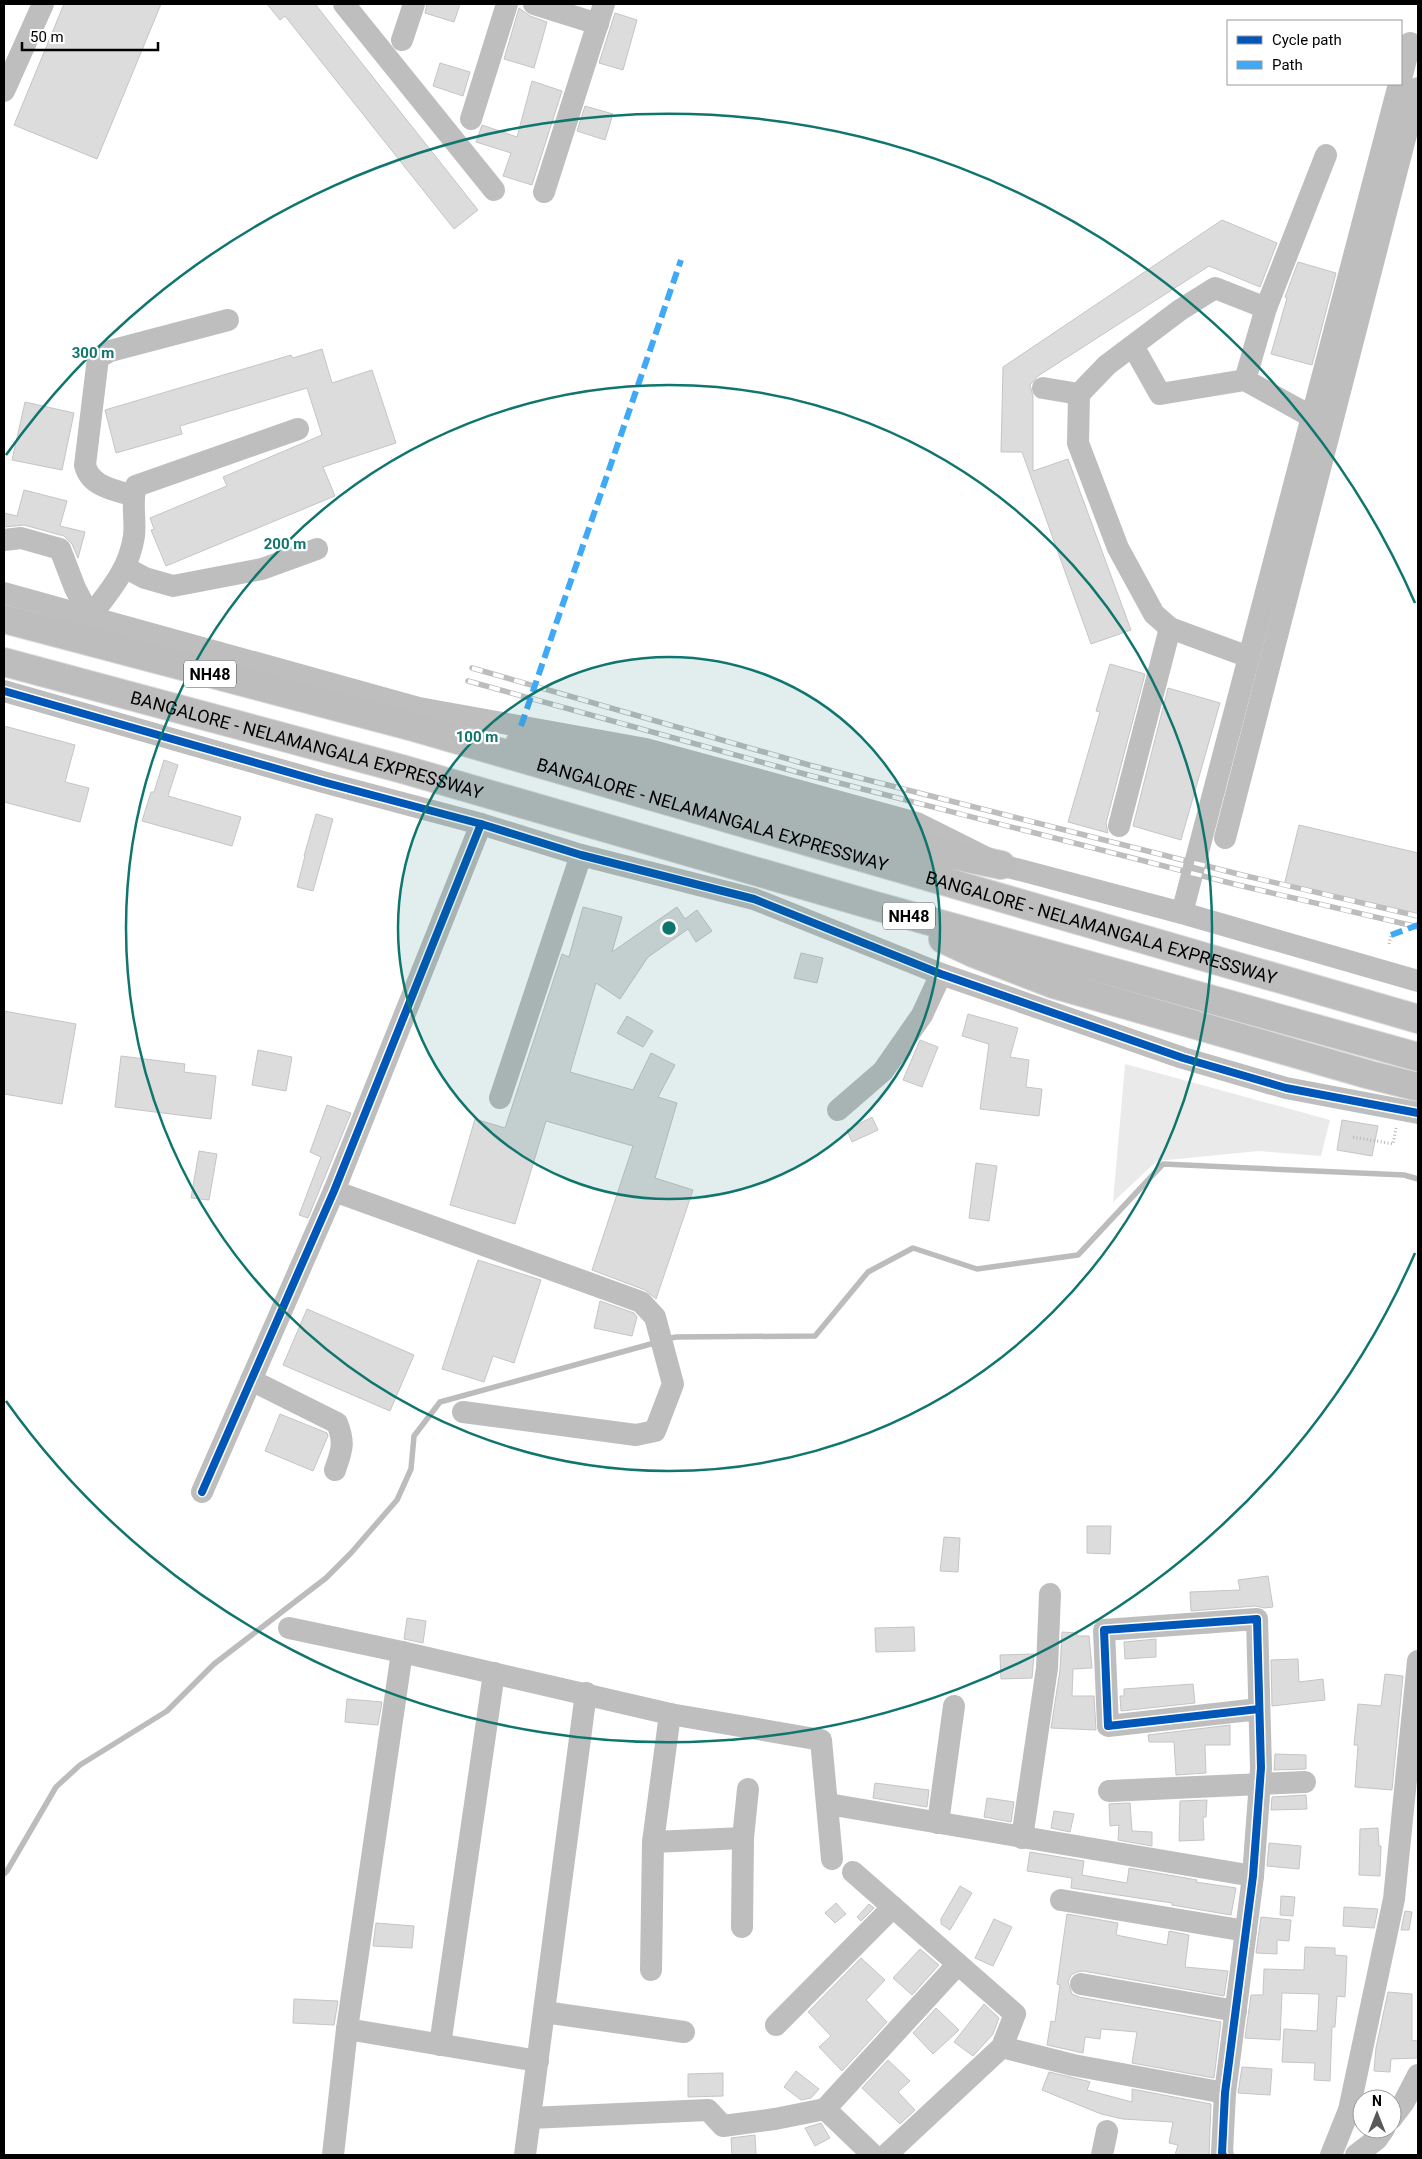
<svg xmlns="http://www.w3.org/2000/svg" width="1422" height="2159" font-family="Roboto,sans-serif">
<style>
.green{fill:#eaeaea}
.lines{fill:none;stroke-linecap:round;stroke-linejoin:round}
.stream{stroke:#bcbcbc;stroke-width:5.5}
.building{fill:#dcdcdc;stroke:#c5c5c5}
.highway-casing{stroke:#dbdbdb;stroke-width:30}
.path{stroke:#b8b8b8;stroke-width:3;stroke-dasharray:1 2.5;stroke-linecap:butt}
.minor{stroke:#bebebe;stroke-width:22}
.highway{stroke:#bdbdbd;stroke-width:28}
.rail-casing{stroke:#bdbdbd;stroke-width:5.5}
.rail{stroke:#fff;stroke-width:4;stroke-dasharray:11;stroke-linecap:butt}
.quiet{stroke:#3fa9f5;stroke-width:6;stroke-dasharray:12 6;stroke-linecap:butt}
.cycleway-casing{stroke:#fff;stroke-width:11}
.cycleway{stroke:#0057b8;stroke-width:8}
.ring{fill:none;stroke:#0f766e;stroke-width:2.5}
.labels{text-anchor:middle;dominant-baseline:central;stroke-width:4.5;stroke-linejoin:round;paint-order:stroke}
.shield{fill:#fff;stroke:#4c4c4c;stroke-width:1}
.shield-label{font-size:16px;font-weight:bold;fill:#000}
.street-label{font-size:18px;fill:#000;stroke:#fff}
.centre{fill:#0f766e;stroke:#fff;stroke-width:2.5}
.ring-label{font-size:15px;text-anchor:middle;font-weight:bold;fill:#0f766e;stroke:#fff;stroke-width:4.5;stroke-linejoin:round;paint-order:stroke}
</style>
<rect width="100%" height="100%" fill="#fff"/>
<polygon class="green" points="1125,1064 1330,1120 1321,1156 1259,1151 1157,1161 1113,1202"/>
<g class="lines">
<g class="stream">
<polyline points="666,1339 676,1337 815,1336 868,1272 913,1248 977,1269 1078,1255 1163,1164 1404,1175 1418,1179"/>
<polyline points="4,1874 7,1871 56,1787 80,1765 167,1711 214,1664 326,1578 351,1553 397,1500 411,1469 414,1436 440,1402 658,1342"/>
</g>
</g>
<g class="building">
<polygon points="64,4 161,4 97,159 14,125"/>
<polygon points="267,4 315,4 478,210 454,229 285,16 280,20"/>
<polygon points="427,4 460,4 454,22 425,13"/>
<polygon points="519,8 530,16 547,22 534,68 504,59"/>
<polygon points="615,13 637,20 623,70 599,63"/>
<polygon points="440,63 470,72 463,96 433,86"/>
<polygon points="532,81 562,91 532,185 503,176 511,153 476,142 482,125 517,137"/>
<polygon points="585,106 613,114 605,140 577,131"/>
<polygon points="1222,220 1277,243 1260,287 1209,266 1038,376 1030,385 1033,396 1033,471 1068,459 1131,630 1091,644 1022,452 1001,452 1003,367"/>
<polygon points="1298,262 1336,273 1312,365 1271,354 1287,298 1285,297"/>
<polygon points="322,349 332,383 372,370 396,443 323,467 335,496 166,566 151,530 154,529 150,518 227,486 223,477 322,435 307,388 180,426 182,434 116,453 105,410 291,355 293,358"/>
<polygon points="25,402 74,413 62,470 12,460"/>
<polygon points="24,490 67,501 60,526 85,532 78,558 72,544 64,536 24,525 4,527 4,513 17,516"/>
<polygon points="1110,664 1145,674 1106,823 1108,833 1068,822 1100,712 1096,711"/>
<polygon points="1168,688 1220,703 1181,840 1133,826"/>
<polygon points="4,726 75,745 65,782 89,788 80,822 4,802"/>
<polygon points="164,760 178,765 168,796 241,817 232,846 142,821 151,792 154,792"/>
<polygon points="316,814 333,819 313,891 297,887 305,856 304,856"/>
<polygon points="1299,825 1418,853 1418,918 1284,886"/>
<polygon points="583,907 622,917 612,952 677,907 685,919 697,910 712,931 696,942 688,929 648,957 620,999 596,983 570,1072 633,1090 651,1053 675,1065 658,1097 677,1103 655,1178 693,1190 656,1299 645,1290 592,1270 633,1146 546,1121 515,1224 450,1205 475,1119 505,1128 562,954 569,957"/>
<polygon points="801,953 823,958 817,983 794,978"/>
<polygon points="4,1011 76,1024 62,1104 4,1094"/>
<polygon points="968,1014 1018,1028 1010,1057 1029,1060 1026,1087 1042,1089 1039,1116 980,1109 989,1044 962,1036"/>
<polygon points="627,1016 653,1031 643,1047 617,1033"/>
<polygon points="920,1040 938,1047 922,1087 903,1080"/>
<polygon points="258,1050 292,1057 286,1091 252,1085"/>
<polygon points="121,1056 185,1064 184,1072 216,1076 211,1119 115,1107"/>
<polygon points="327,1105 351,1113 308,1218 299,1215 321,1157 310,1152"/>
<polygon points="872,1117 878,1130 852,1142 847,1130"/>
<polygon points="1342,1120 1378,1126 1372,1156 1337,1150"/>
<polygon points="199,1151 217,1154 209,1200 191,1198"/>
<polygon points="976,1163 997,1166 989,1221 969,1218"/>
<polygon points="478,1260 541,1280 514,1363 493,1356 484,1382 442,1369"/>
<polygon points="600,1301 634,1313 637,1317 632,1336 594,1328"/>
<polygon points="307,1309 414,1355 390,1411 283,1365"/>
<polygon points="280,1414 327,1433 328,1436 313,1471 265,1451"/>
<polygon points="1087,1526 1111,1526 1110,1554 1087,1553"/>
<polygon points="944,1537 960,1538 958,1572 940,1571"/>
<polygon points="1268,1576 1273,1607 1264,1608 1256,1606 1191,1611 1190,1592 1240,1590 1238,1580"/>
<polygon points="407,1618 426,1621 423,1643 404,1639"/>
<polygon points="914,1627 915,1651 876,1652 875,1628"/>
<polygon points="1062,1632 1077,1633 1077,1636 1089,1636 1092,1668 1073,1669 1072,1696 1094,1696 1096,1730 1051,1728 1060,1670"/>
<polygon points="1156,1639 1156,1657 1125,1659 1124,1642"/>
<polygon points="1034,1654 1032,1678 1001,1679 1000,1655"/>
<polygon points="1298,1659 1299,1682 1323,1679 1325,1700 1272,1706 1271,1660"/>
<polygon points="1385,1674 1403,1676 1392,1790 1355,1787 1358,1745 1354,1745 1358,1704 1381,1706"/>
<polygon points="1193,1684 1195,1703 1121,1711 1120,1696 1124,1696 1124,1689"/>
<polygon points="347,1699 382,1702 378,1725 345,1722"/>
<polygon points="1230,1725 1230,1745 1205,1745 1206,1773 1176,1775 1174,1742 1149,1742 1148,1735"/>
<polygon points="1275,1754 1306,1755 1306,1769 1274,1770"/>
<polygon points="875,1783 929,1790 927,1807 873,1798"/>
<polygon points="1306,1795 1307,1809 1271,1810 1272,1797"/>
<polygon points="987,1798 1014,1802 1011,1822 984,1817"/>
<polygon points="1207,1800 1206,1817 1203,1817 1204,1840 1179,1841 1180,1801"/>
<polygon points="1130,1803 1132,1831 1152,1832 1152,1846 1118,1840 1119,1825 1110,1826 1109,1804"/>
<polygon points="1054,1811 1074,1814 1070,1832 1051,1828"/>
<polygon points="1378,1828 1379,1846 1381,1846 1380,1876 1359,1875 1360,1829"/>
<polygon points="1269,1843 1301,1846 1299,1869 1267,1866"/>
<polygon points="1030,1852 1084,1861 1082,1875 1127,1883 1129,1868 1197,1880 1196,1882 1236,1888 1231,1915 1172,1905 1172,1903 1071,1888 1072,1878 1027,1871"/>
<polygon points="960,1886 972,1893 950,1930 941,1924 941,1919"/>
<polygon points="1281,1896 1295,1897 1293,1916 1280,1915"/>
<polygon points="836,1903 846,1914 835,1923 825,1913"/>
<polygon points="869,1904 874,1908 861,1921 857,1917"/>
<polygon points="1344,1907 1378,1909 1374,1928 1343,1926"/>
<polygon points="1405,1911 1412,1912 1409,1930 1401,1930"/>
<polygon points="1067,1914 1118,1923 1116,1935 1167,1945 1169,1931 1189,1935 1185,1967 1228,1971 1224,1996 1083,1971 1077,1972 1071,1975 1068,1982 1072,1994 1079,1997 1221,2022 1214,2078 1132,2063 1137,2032 1101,2029 1100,2039 1085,2037 1083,2053 1047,2045 1051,2021 1055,2022 1060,1985 1057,1984"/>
<polygon points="1261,1917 1291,1920 1289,1941 1277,1940 1277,1954 1256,1953"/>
<polygon points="994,1919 1012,1927 993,1966 975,1958"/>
<polygon points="376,1923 414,1926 412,1948 373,1946"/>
<polygon points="1305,1947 1335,1948 1335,1955 1347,1956 1345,1997 1337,1996 1335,2027 1332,2027 1330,2081 1314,2080 1315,2063 1282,2062 1284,2029 1317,2031 1319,1994 1282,1993 1280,2040 1245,2038 1251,1995 1263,1995 1264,1969 1304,1970"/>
<polygon points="920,1949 939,1965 912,1995 893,1978"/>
<polygon points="861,1958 885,1980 866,2000 887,2022 842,2071 819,2047 831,2036 808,2012"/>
<polygon points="1388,1992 1412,1994 1412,2041 1418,2040 1418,2058 1391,2059 1390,2072 1374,2071 1376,2048"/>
<polygon points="294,1999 338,2001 334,2025 293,2023"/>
<polygon points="984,2004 999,2018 993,2034 973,2056 954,2042"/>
<polygon points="936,2008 959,2030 933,2054 913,2033"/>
<polygon points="888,2060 910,2081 898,2092 915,2110 900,2124 862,2088"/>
<polygon points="1242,2067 1272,2069 1270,2095 1238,2093"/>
<polygon points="796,2071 819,2089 811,2098 801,2100 784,2087"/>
<polygon points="1049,2072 1087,2081 1090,2082 1087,2090 1132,2102 1132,2089 1211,2104 1209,2155 1175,2155 1178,2145 1169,2143 1173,2122 1123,2119 1101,2114 1042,2090"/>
<polygon points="723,2073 723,2096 688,2097 688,2074"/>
<polygon points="821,2123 830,2138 815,2146 805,2128"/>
<polygon points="755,2135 756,2155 732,2155 731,2138"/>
</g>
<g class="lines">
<defs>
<g id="highway">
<path id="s1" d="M4 619 417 728 1418 1019"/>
<path id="s2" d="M4 662 402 769 872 905 1418 1057"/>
<polyline points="520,743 615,757 909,846 1001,865"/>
<polyline points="943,939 973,953 1053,984 1370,1075 1418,1087"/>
</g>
</defs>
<use href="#highway" class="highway-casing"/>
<g class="path">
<polyline points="1389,944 1391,935"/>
<polyline points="1353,1137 1393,1144 1396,1128"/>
</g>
<g class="minor">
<polyline points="344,4 494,190"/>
<polyline points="534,4 598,24"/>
<polyline points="402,40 414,4"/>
<polyline points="1401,79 1410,43"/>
<polyline points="4,91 43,4"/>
<polyline points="471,119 507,4"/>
<polyline points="544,192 604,4"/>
<polyline points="1133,346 1160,394 1245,380 1312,417"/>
<polyline points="1245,380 1266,308"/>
<polyline points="1043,388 1079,394"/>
<path d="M134 496C115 490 90 487 85 465L98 358 110 351 228 320"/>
<path d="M4 540 21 538 60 549 75 588 90 617C110 590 129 570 134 536 136 520 131 501 136 486L298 429"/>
<polyline points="126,568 145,578 173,586 262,569 317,549"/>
<polyline points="4,593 419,708 646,749 917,823 1001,865 1182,913 1418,981"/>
<polyline points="1249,657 1170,628 1154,614 1118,548 1078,443 1079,394 1107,365 1180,310 1215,288 1266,308 1326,155"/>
<polyline points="4,691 323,782 481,824 581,855 754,899 941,974 1183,1058 1286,1088 1418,1113"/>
<polyline points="1119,826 1170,628"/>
<polyline points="1225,838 1418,88"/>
<polyline points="1182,913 1399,84"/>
<polyline points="500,1098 581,855"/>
<polyline points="838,1110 883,1071 922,1015 941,974"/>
<polyline points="334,1191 641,1302 655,1317 673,1384 655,1431 636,1435 463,1412"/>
<path d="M251 1380 337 1423C345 1443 342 1450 335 1470"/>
<polyline points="202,1492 334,1191 481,824"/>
<polyline points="289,1628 402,1652 670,1714 821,1740 832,1859"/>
<polyline points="1109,1791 1305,1782"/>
<polyline points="828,1804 1253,1876"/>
<polyline points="938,1823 954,1706"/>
<polyline points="1022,1838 1047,1668 1050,1594"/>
<polyline points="653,1842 743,1838 748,1789"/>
<polyline points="853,1872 1015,2014 1002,2047 886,2155"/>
<polyline points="1061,1900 1246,1931"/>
<polyline points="742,1927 743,1838"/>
<polyline points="651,1970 653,1842 670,1714"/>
<polyline points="1081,1984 1236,2011"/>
<polyline points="544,2012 684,2032"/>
<polyline points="776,2025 893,1907"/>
<polyline points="347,2029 538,2061"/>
<polyline points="440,2045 494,1673"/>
<polyline points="1002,2047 1073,2065 1225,2093"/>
<polyline points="825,2109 958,1964"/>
<polyline points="530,2118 708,2110 723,2126 775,2119 825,2109 873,2155"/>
<polyline points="1392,2118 1404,2102 1418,2075"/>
<polyline points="333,2155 347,2029 402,1652"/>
<polyline points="525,2155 586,1693"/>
<polyline points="1102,2155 1107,2131"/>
<polyline points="1223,2155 1222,2153 1225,2093 1253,1876 1261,1768 1257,1619 1104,1630 1108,1726 1259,1709"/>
<polyline points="1331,2155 1349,2110 1394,1899 1418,1661"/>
<polyline points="1356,2155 1377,2139 1384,2129"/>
</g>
<use href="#highway" class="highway"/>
<defs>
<g id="rail">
<polyline points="472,668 809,765 1242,875 1418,916"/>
<polyline points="468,681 808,775 1238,885 1418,927"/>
</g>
</defs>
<use href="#rail" class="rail-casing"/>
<use href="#rail" class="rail"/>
<g class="quiet">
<polyline points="521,726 681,260"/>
<polyline points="1391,935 1418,925"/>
</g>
<defs>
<g id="cycleway">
<polyline points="4,691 323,782 481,824 581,855 754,899 941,974 1183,1058 1286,1088 1418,1113"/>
<polyline points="202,1492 334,1191 481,824"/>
<polyline points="1223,2155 1222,2153 1225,2093 1253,1876 1261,1768 1257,1619 1104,1630 1108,1726 1259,1709"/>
</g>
</defs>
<use href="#cycleway" class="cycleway-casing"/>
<use href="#cycleway" class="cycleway"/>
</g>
<circle cx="669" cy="928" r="271" fill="#0f766e" fill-opacity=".12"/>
<g class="ring">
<circle cx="669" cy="928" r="271"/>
<circle cx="669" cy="928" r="543"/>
<path d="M1415 1253A814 814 0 0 1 6 1401M6 455A814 814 0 0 1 1415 603"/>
</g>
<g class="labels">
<g class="shield">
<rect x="184" y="660.5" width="52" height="27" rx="4"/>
<rect x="883" y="902.5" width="52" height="27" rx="4"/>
</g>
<g class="shield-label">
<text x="210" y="674">NH48</text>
<text x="909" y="916">NH48</text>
</g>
<g class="street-label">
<text stroke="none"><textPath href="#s2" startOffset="314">BANGALORE - NELAMANGALA EXPRESSWAY</textPath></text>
<text stroke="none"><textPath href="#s1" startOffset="735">BANGALORE - NELAMANGALA EXPRESSWAY</textPath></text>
<text stroke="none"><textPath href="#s1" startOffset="1140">BANGALORE - NELAMANGALA EXPRESSWAY</textPath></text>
</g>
</g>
<circle cx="669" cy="928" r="8" class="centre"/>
<g class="ring-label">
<text x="93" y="358">300 m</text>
<text x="285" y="549">200 m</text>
<text x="477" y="742">100 m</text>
</g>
<rect width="1422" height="2159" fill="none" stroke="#000000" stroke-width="10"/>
<rect x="1227" y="20" width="175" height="65" fill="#ffffff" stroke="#999999"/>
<rect x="1237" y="36" width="25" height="8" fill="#0057b8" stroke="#999999"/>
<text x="1272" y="45" font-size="15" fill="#000000">Cycle path</text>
<rect x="1237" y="61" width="25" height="8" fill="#3fa9f5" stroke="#999999"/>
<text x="1272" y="70" font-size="15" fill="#000000">Path</text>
<g transform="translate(1377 2114)"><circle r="24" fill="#ffffff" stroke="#999999"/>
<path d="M0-4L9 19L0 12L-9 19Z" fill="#595959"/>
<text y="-8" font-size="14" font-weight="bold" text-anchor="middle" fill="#000000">N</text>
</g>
<path d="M22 42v8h136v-8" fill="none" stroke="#000000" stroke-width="2.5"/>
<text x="30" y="42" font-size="15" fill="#000000" stroke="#ffffff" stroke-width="4" paint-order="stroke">50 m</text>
</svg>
